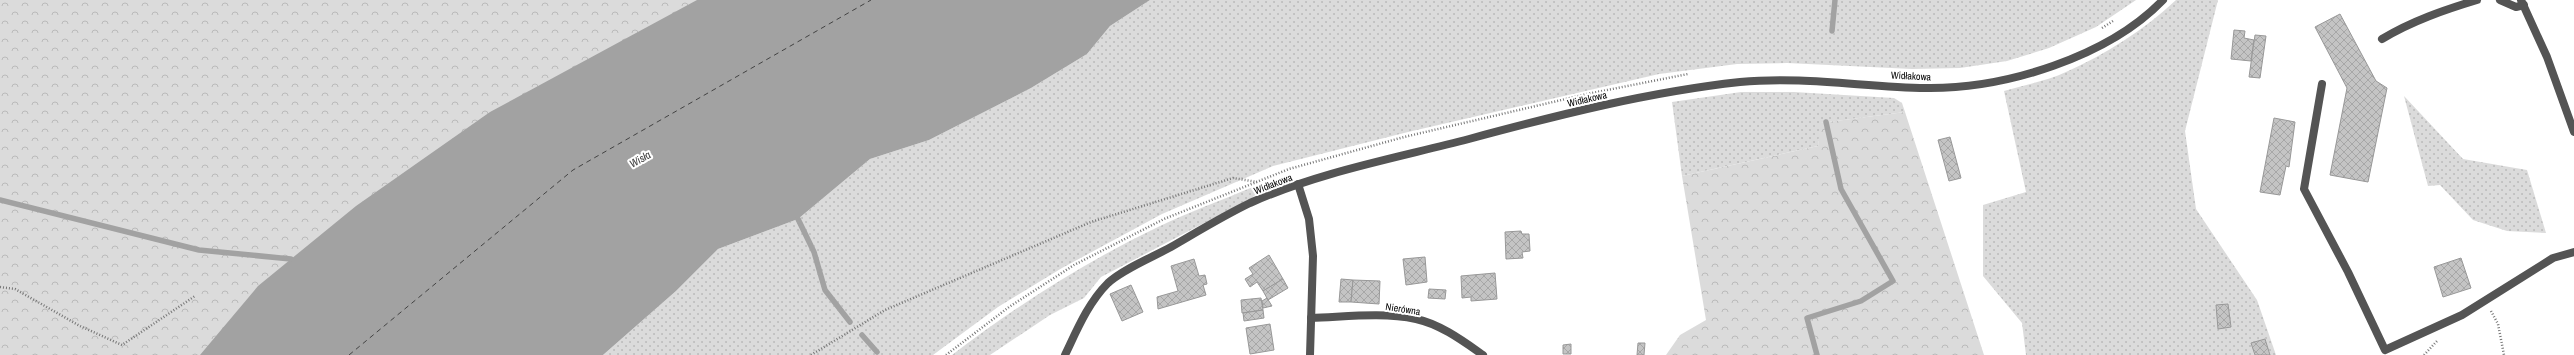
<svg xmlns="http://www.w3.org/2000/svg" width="2574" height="355" font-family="'Archivo Narrow',sans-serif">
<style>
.grass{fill:url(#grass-dots)}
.forest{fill:url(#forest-crowns)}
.water{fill:#a2a2a2}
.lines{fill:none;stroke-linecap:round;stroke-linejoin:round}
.stream{stroke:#a2a2a2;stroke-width:5.5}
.ferry{stroke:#434343;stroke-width:1;stroke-dasharray:5 4;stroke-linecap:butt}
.building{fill:url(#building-cross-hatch);stroke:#989898}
.path{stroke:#767676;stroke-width:2.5;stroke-dasharray:1 2;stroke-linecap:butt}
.service{stroke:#545454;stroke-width:8}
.minor{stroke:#545454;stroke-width:8}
.labels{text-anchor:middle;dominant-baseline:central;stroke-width:4;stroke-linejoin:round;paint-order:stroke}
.street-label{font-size:10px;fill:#000;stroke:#fff}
.water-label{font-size:11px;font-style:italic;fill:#434343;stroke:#fff}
</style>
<defs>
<pattern id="grass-dots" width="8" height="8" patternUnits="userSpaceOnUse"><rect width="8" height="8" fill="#dbdbdb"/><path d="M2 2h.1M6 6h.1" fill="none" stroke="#bababa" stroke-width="1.8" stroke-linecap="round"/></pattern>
<pattern id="forest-crowns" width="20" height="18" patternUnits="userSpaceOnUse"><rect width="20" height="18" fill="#dbdbdb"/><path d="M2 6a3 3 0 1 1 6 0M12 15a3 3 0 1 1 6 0" fill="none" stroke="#bababa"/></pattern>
<pattern id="building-cross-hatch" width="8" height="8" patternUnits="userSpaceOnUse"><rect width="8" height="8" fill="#c4c4c4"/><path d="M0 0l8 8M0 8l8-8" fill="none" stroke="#a7a7a7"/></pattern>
</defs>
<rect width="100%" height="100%" fill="#fff"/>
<g class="grass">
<polygon points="1150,0 2136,0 2096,27 2049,48 2007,61 1960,68 1912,69 1787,63 1737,64 1659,74 1408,132 1273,166 1162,214 1062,268 998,307 933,355 603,355 676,291 718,249 798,219 870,159 929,140 1031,88 1087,54 1110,26"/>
<path d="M2176 0H2218L2185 131 2196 209 2257 300 2276 355H2026L2022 323 1983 276V205L2026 192 2004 91C2024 85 2047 81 2066 72 2106 54 2144 30 2176 0Z"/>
<polygon points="1741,92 1794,92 1894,98 1902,103 1905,112 1821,123 1818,146 1682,176 1672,102"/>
<polygon points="2404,96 2463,159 2527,170 2546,233 2507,231 2473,220 2440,185 2428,186"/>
<path d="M1253 187 1262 188 1252 198 1101 277 1084 298 1050 315 990 355H952C1016 306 1085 262 1158 227 1189 212 1222 200 1253 187Z"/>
</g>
<g class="forest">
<polygon points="0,0 699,0 207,355 0,355"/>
<polygon points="1905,112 1984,355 1666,355 1680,335 1706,320 1682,176 1818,146 1820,123"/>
</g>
<polygon class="water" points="697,0 1150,0 1110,26 1087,54 1031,88 929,140 870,159 798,219 718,249 676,291 603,355 200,355 258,286 356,206 490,112"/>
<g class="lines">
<g class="stream">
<polyline points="1832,31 1835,0"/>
<polyline points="0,200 199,250 291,259"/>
<polyline points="798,219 814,252 825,290 850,322"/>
<polyline points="862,335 877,352"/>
<polyline points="1817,355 1807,318 1861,301 1893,281 1841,189 1826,122"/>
</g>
<polyline class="ferry" points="349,355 573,170 871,0"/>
</g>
<g class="building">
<polygon points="2340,14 2376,81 2387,88 2368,182 2330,175 2347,88 2315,27"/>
<polygon points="2234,30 2245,31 2244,38 2254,40 2251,61 2231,59"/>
<polygon points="2255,35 2266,36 2260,78 2249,77"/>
<polygon points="2274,118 2295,122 2289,167 2286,166 2280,195 2260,192"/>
<polygon points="1950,137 1961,178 1949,181 1938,140"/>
<polygon points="1521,231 1522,234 1529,234 1530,251 1522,252 1523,258 1506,259 1505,232"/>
<polygon points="1269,255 1283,279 1263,291 1257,282 1250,287 1245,279 1253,274 1249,268"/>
<polygon points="1425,257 1427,282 1406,285 1403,259"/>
<polygon points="2461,258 2471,288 2443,297 2434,267"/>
<polygon points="1194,259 1199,276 1205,275 1207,284 1203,285 1206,295 1158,309 1157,297 1178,291 1171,266"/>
<polygon points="1495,273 1497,299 1471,301 1471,297 1462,298 1461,276"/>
<polygon points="1283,279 1288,288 1268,300 1263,291"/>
<polygon points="1341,279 1353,280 1351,302 1339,302"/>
<polygon points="1353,280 1380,281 1379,304 1351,302"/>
<polygon points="1131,285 1143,312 1122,321 1110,294"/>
<polygon points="1429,289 1446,290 1445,299 1428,298"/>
<polygon points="1261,298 1263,310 1242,313 1241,300"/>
<polygon points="1267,298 1272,306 1263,308 1262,301"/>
<polygon points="2228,304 2231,327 2218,329 2216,305"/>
<polygon points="1263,310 1264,318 1244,321 1243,313"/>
<polygon points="1270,324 1274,350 1250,354 1246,328"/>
<polygon points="2265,339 2270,355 2255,355 2251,343"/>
<polygon points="1638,343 1645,343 1644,355 1637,355"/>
<polygon points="1571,344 1571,354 1563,354 1563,345"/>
</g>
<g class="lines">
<g class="path">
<polyline points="2102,28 2113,21"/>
<polyline points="0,287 15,289 80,326 122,345 195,296"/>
<polyline points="2491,311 2498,324 2504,355"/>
<polyline points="811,355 885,310 1091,222 1233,178 1257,182"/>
<polyline points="946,355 1009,307 1074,265 1164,219 1289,169 1404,137 1587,94 1688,74"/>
<polyline points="2424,355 2437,341"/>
</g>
<g class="service">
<polyline points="2500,0 2516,7 2524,5"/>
<polyline points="2521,0 2547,57 2574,132"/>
<path d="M2382 39C2412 21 2444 10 2477 0"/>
<polyline points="2322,84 2304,189 2348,272 2385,350 2462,315 2553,258 2574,252"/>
</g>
<g class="minor">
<polyline points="1298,184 1309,219 1313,256 1310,355"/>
<path d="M1311 318C1345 317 1382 312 1416 319 1440 324 1463 341 1483 355"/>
<path d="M1065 355C1077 330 1088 303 1108 283 1123 269 1153 257 1171 247 1197 232 1223 216 1250 203 1319 172 1396 158 1469 139 1558 115 1648 92 1740 82 1803 76 1864 87 1926 88 2005 89 2108 57 2163 0"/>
</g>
</g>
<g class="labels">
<g class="street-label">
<text transform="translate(1911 76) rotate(3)">Widłakowa</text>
<text transform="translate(1587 99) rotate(-13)">Widłakowa</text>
<text transform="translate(1273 184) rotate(-21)">Widłakowa</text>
<text transform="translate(1403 309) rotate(9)">Nierówna</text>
</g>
<g class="water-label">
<text transform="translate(640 159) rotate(-30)">Wisła</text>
</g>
</g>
</svg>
